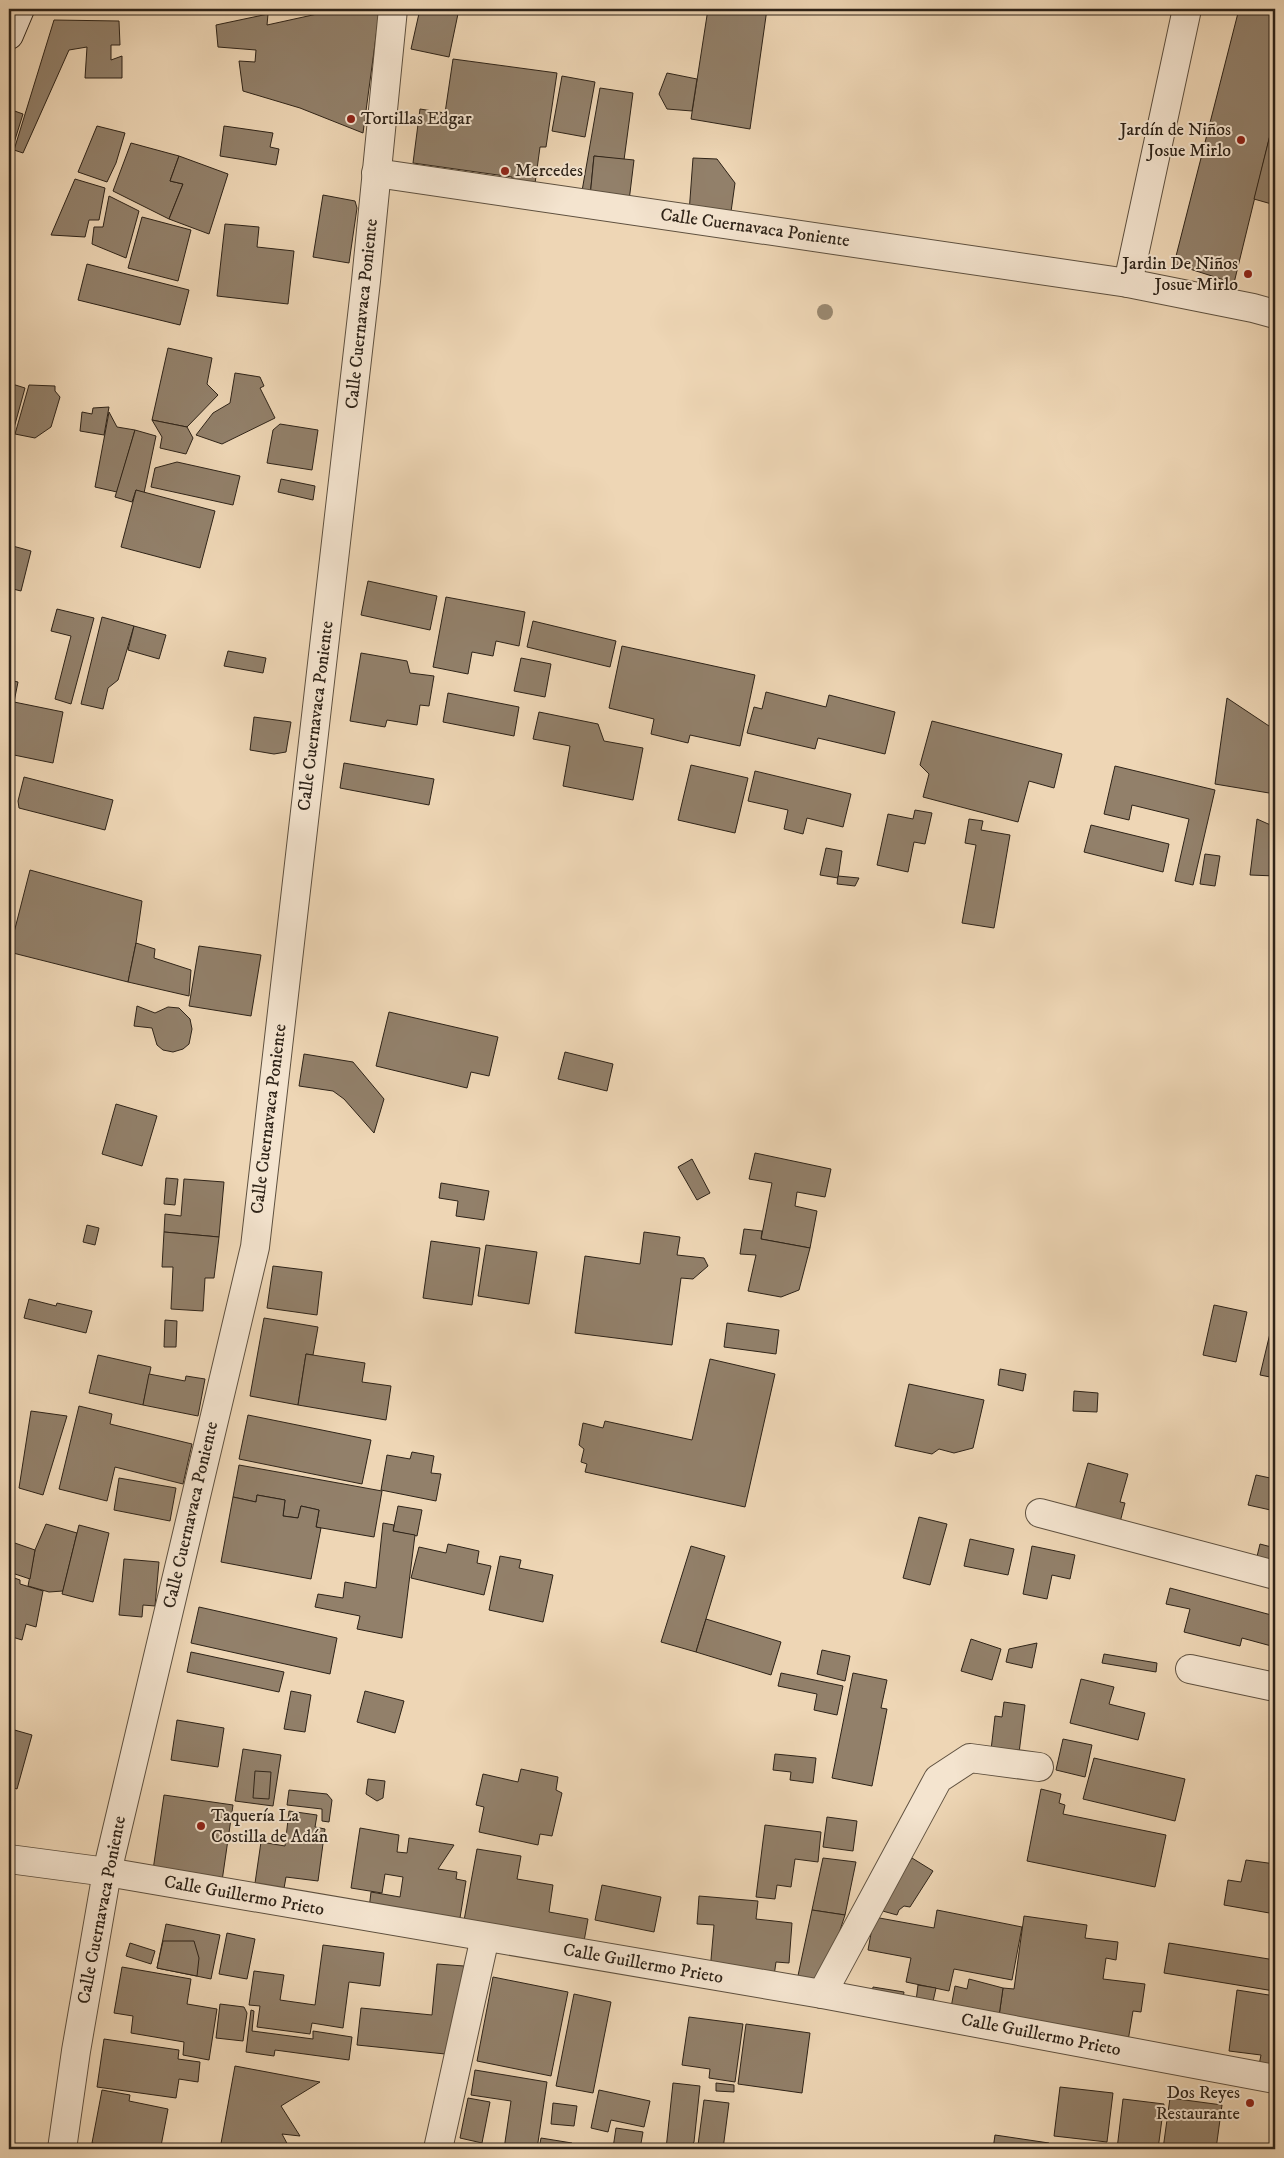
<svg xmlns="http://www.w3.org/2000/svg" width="1284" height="2158" font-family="'IM FELL DW Pica',serif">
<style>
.building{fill:#92806a;stroke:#2e2318}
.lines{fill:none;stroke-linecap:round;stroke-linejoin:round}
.street-casing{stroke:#5e503f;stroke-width:30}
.secondary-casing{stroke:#2e2318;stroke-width:30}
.street{stroke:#f4e4cf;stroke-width:28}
.secondary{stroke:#f4e4cf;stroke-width:28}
.tree{fill:#9a8870}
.poi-dot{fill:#8f2418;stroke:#f4e4cf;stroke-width:2}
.labels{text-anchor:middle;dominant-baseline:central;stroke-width:4;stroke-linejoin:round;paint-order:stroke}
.poi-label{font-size:18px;fill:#2e2318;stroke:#f4e4cf;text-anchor:start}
.street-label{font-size:18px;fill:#2e2318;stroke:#f4e4cf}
</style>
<rect width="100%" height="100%" fill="#eed6b5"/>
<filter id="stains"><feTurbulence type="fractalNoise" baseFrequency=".004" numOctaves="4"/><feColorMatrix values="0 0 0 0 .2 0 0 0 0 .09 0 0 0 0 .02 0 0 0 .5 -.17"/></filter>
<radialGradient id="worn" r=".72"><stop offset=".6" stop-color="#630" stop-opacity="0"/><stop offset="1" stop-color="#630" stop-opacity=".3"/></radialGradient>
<g class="building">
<polygon points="340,9 356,9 379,14 363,133 300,108 243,91 239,61 255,62 256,50 218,47 216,25 268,14 267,25"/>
<polygon points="420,9 459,9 449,57 411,49"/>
<polygon points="708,9 767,9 750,129 691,119"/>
<polygon points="1239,9 1275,9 1275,115 1234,283 1174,264"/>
<polygon points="54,20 119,21 120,45 111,45 111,60 122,56 122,78 85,78 87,47 69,50 23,153 14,150"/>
<polygon points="453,59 557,73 546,147 540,147 534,191 511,187 512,177 413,163 420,109 445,113"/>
<polygon points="667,73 697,79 692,111 667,109 659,94"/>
<polygon points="562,76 595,82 585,137 552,131"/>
<polygon points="600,88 633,93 624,160 594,156 590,197 582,191"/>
<polygon points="9,109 23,114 9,159"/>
<polygon points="1275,115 1275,205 1254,199"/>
<polygon points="97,126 125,133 116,163 107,182 78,172"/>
<polygon points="224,126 273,133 270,147 279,149 276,165 220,156"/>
<polygon points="131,143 179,156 170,181 183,184 169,219 113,191"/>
<polygon points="179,156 228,174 209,234 169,219 183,184 170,181"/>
<polygon points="594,156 634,160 629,201 590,197"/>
<polygon points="693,158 717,159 735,183 730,219 689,213"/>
<polygon points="75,179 105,188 99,220 89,220 85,237 51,235"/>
<polygon points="323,195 355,201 357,208 349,263 313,257"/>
<polygon points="109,196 139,211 126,258 92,244 94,227 103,227"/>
<polygon points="142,217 191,230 178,281 128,268"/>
<polygon points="225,224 259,227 257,247 294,251 288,304 217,296"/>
<polygon points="87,264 189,290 180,325 78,300"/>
<polygon points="168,348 212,358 207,384 218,395 187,427 152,420"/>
<polygon points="235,373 260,377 264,386 260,388 275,418 222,444 196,435 213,413 230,403"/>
<polygon points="9,383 25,388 9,446"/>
<polygon points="29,385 55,386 55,391 60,397 51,427 35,438 15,434"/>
<polygon points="109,407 104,435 80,431 82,412 92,414 93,408"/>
<polygon points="109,412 117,427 135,430 117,492 95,487"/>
<polygon points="152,420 187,427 193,438 186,454 160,448 162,437"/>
<polygon points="280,424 318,430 312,470 267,463 273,430"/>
<polygon points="135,430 156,436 144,493 136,490 132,502 115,497"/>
<polygon points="177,462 240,476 233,505 151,487 155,468"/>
<polygon points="281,479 315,486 313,500 278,492"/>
<polygon points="136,490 215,511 200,568 121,547"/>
<polygon points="9,545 31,551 21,591 9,588"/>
<polygon points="368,581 437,596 430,630 361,615"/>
<polygon points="446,597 525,612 519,646 496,641 493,656 472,652 468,674 433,667"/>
<polygon points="57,609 94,618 71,704 55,699 71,636 51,631"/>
<polygon points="102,617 134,626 118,680 108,688 103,709 81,704"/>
<polygon points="533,621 616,641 610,667 527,647"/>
<polygon points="134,626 166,635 159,659 128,650"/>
<polygon points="622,646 755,675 740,746 690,735 688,743 651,734 654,719 609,708"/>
<polygon points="228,651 266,658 263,673 224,666"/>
<polygon points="361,653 407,661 410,673 434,676 429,706 420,705 417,725 387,720 385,727 350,721"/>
<polygon points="521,658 551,664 545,697 514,691"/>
<polygon points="9,680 18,682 14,702 63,712 53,763 9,754"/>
<polygon points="766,692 826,707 829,695 895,712 885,754 818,738 815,749 747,733 754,707 762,709"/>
<polygon points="448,693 519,707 514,736 443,722"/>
<polygon points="1227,698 1275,730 1275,794 1215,784"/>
<polygon points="539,712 598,724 604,741 643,748 633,800 563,786 570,746 533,739"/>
<polygon points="254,717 291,722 286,752 274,754 250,750"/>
<polygon points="932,721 1062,754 1054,788 1029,781 1018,822 923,797 929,774 920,765"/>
<polygon points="344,763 434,779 429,805 340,788"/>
<polygon points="691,765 748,778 735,833 678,820"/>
<polygon points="1115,766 1215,790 1193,885 1175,881 1189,819 1132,805 1129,820 1104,814"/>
<polygon points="755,771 851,794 843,827 807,818 803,834 784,829 788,810 748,801"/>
<polygon points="24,777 113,800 105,830 19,808 18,801"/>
<polygon points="915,810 932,813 925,844 914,842 908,872 877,865 888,814 913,819"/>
<polygon points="969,819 983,821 981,830 1010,835 994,928 962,923 976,845 965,843"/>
<polygon points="1257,819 1275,827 1275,876 1250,875"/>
<polygon points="1091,825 1169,844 1163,872 1084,852"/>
<polygon points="826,848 842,851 838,878 820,875"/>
<polygon points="1205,854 1220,856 1215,886 1200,884"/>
<polygon points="30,870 142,901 136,943 128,982 9,952"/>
<polygon points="838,876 859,878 855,886 837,884"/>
<polygon points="136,943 155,949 154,958 191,970 189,996 128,982"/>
<polygon points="199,946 261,955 251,1016 189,1006"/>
<polygon points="137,1006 155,1013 168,1007 179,1008 190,1019 192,1029 189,1044 183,1049 173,1052 163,1050 157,1045 152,1028 134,1026"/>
<polygon points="389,1012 498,1037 489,1076 471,1072 467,1088 376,1066"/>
<polygon points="565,1052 613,1064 607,1091 558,1079"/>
<polygon points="304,1054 353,1062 384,1099 374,1133 344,1099 333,1091 299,1086"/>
<polygon points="116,1104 157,1116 142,1166 102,1154"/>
<polygon points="755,1153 831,1169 825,1197 797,1192 795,1206 817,1211 810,1248 761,1239 772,1183 749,1179"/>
<polygon points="692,1159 710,1193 697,1200 678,1167"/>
<polygon points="166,1178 178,1179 175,1205 164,1204"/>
<polygon points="184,1179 224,1182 219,1237 164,1232 165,1214 181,1216"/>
<polygon points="441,1183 489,1191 484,1220 456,1216 458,1201 439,1198"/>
<polygon points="87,1225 99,1228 95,1245 83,1242"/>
<polygon points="744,1229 762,1231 761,1239 810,1248 799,1290 781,1297 748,1291 756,1255 740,1254"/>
<polygon points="164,1232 219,1237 214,1278 205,1278 203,1311 171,1309 173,1267 162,1267"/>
<polygon points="644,1232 680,1237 677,1255 704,1258 708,1266 693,1279 681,1278 672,1345 575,1333 585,1256 640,1264"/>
<polygon points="431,1241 480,1248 472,1305 423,1298"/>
<polygon points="486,1245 537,1252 529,1304 478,1296"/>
<polygon points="273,1266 322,1272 317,1315 267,1308"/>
<polygon points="29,1299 56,1306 57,1303 92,1311 86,1333 24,1318"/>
<polygon points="1214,1305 1247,1312 1236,1362 1203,1355"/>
<polygon points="264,1318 318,1327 313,1355 306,1354 298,1405 250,1396"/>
<polygon points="165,1320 177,1321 176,1347 164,1347"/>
<polygon points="727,1323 779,1330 776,1354 724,1347"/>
<polygon points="1272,1325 1275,1326 1275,1378 1260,1375"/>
<polygon points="306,1354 365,1363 362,1382 391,1386 386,1420 298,1405"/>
<polygon points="98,1355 151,1367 143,1405 89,1393"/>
<polygon points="710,1359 775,1374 745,1507 585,1472 587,1464 581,1462 584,1449 579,1445 583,1423 603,1428 605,1421 692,1440"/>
<polygon points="1000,1369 1026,1374 1023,1391 998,1385"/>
<polygon points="149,1374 185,1381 186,1376 205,1379 198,1416 143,1405"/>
<polygon points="909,1384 984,1400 973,1448 954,1453 939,1449 932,1454 895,1446"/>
<polygon points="1074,1391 1098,1393 1097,1412 1073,1411"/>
<polygon points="79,1406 112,1414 110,1424 192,1444 183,1484 115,1467 107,1501 59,1489"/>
<polygon points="31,1411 67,1416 43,1495 19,1488"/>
<polygon points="248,1415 371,1440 362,1484 239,1459"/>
<polygon points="412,1452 434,1456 431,1473 441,1474 436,1501 381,1490 387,1455 410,1459"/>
<polygon points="1088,1463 1128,1474 1120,1502 1125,1503 1118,1530 1073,1517"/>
<polygon points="239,1465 382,1491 374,1537 316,1527 319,1510 301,1506 298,1518 283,1516 285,1500 257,1495 256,1502 233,1497"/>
<polygon points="1256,1475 1275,1479 1275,1511 1248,1505"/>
<polygon points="119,1478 176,1488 170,1521 114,1510"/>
<polygon points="257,1495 285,1500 283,1516 298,1518 301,1506 319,1510 316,1527 321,1528 311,1579 221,1562 233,1497 256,1502"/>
<polygon points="398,1506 422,1510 417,1536 393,1531"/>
<polygon points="919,1517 947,1524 930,1585 903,1578"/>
<polygon points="383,1523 394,1525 393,1531 415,1535 402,1638 357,1629 360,1616 315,1607 318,1594 343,1598 345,1582 376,1588"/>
<polygon points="46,1524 77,1533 63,1591 49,1592 28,1586 35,1550"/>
<polygon points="79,1525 109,1533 93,1602 62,1594"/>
<polygon points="970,1539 1014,1549 1008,1575 964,1566"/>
<polygon points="9,1541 35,1550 30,1579 9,1572"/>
<polygon points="448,1544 479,1551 477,1563 491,1566 484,1595 411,1578 419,1547 446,1553"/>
<polygon points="1260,1544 1275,1548 1275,1570 1255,1565"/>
<polygon points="691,1546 725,1556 696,1652 661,1642"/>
<polygon points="1032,1546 1075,1555 1070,1579 1052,1575 1047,1599 1023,1594"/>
<polygon points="500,1556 521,1560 519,1568 553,1575 543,1622 489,1610"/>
<polygon points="124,1559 159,1562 155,1606 143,1605 142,1617 119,1615"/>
<polygon points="9,1576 20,1580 20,1584 43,1591 36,1627 26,1624 22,1640 9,1636"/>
<polygon points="1170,1588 1275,1616 1275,1647 1242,1638 1240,1646 1184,1632 1190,1609 1166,1604"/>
<polygon points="199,1607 337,1638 330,1674 191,1643"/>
<polygon points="706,1619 781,1642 771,1675 696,1652"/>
<polygon points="971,1639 1001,1649 992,1680 961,1671"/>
<polygon points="1037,1643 1032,1668 1006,1662 1009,1649"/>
<polygon points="822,1650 850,1656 845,1681 817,1674"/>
<polygon points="191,1652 284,1672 279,1692 187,1672"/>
<polygon points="1104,1654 1157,1663 1156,1672 1102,1663"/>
<polygon points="781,1673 843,1686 837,1715 814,1710 817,1694 778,1686"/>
<polygon points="853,1673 887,1680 881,1708 887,1709 872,1786 832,1778"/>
<polygon points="1081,1679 1114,1687 1109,1704 1145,1713 1138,1740 1070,1723"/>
<polygon points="291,1691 311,1695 305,1732 284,1729"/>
<polygon points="365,1691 404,1701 395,1733 357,1722"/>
<polygon points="1004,1702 1025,1705 1019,1753 991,1750 995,1716 1002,1717"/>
<polygon points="177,1720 224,1728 218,1767 171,1760"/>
<polygon points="11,1729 32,1735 17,1789 9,1786 9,1736"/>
<polygon points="1063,1739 1092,1745 1085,1777 1056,1770"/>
<polygon points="243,1749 281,1755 273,1806 235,1801"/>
<polygon points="775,1754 816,1758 813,1783 790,1780 791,1772 773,1770"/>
<polygon points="1094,1758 1185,1779 1175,1821 1083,1799"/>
<polygon points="521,1769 558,1777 556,1790 562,1793 552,1836 540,1834 538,1845 479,1832 484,1807 476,1805 483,1774 518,1782"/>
<polygon points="255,1771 271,1772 269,1799 253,1798"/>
<polygon points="368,1779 385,1781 383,1798 377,1801 366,1794"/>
<polygon points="1041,1789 1061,1794 1059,1803 1065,1805 1063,1814 1166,1835 1155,1887 1027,1861"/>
<polygon points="289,1790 327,1794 332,1800 329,1822 322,1821 322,1809 287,1805"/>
<polygon points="164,1795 233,1805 222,1881 153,1870"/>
<polygon points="289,1811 317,1815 315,1827 325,1829 318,1881 286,1877 283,1894 254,1890 261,1842 285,1846"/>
<polygon points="827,1817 857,1821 853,1851 823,1847"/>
<polygon points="765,1825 821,1832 818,1862 795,1859 791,1887 777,1885 775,1899 756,1897"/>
<polygon points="360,1828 399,1835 397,1852 407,1853 409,1838 454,1845 438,1869 457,1872 456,1879 466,1881 459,1924 368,1917 371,1892 400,1897 403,1877 385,1874 382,1893 351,1888"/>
<polygon points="477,1849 521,1856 517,1879 553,1885 549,1912 588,1919 583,1947 463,1926"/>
<polygon points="823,1858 856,1862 845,1915 812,1910"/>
<polygon points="912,1858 933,1871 910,1907 904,1906 899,1910 897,1915 879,1910"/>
<polygon points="1246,1860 1275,1864 1275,1914 1224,1905 1228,1880 1241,1882"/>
<polygon points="602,1885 661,1897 654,1932 595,1920"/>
<polygon points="699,1896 758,1901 756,1919 792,1923 789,1963 776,1962 774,1976 710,1971 714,1925 697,1924"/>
<polygon points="812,1910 845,1915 821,1988 796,1985"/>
<polygon points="937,1910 1022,1927 1012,1980 954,1969 949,1991 906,1982 911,1958 868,1950 874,1917 934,1928"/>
<polygon points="1024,1916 1087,1925 1085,1938 1118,1942 1116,1960 1106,1958 1103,1979 1145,1984 1141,2012 1133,2011 1128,2041 998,2023 1003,1988 1014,1989"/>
<polygon points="166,1924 220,1935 211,1979 157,1968"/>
<polygon points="227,1933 255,1939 247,1979 219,1974"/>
<polygon points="163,1941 194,1941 199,1958 197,1976 157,1968"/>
<polygon points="130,1943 155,1951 151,1964 126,1956"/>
<polygon points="1169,1943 1275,1960 1274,1991 1164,1973"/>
<polygon points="323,1945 384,1953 380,1986 349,1982 343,2028 312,2023 310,2034 257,2027 260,2006 249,2005 254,1971 284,1975 280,2000 315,2005"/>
<polygon points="437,1964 464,1966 455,2055 357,2045 361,2008 432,2015"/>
<polygon points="122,1967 191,1979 187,2004 217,2009 209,2060 183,2055 184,2042 131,2033 133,2016 114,2013"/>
<polygon points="493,1977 568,1992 551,2076 477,2061"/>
<polygon points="969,1979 1003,1988 998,2023 950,2013 955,1986 967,1989"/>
<polygon points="918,1985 936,1988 932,2006 915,2009"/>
<polygon points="873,1987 904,1992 902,2004 871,2000"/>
<polygon points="1237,1990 1275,1996 1275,2067 1259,2065 1261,2055 1229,2051"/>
<polygon points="574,1994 611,2002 593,2093 556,2086"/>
<polygon points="220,2004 244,2007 247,2013 243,2041 216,2038"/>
<polygon points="251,2010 254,2011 252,2031 313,2039 313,2031 352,2037 349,2060 275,2050 274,2056 246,2052"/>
<polygon points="689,2017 743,2024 735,2082 709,2078 710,2069 682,2065"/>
<polygon points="746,2024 810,2033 802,2093 738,2084"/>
<polygon points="104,2039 179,2050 178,2059 200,2062 198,2082 179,2079 176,2098 97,2087"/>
<polygon points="235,2066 320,2082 281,2106 300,2136 282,2134 290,2149 220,2149"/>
<polygon points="475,2070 547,2082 537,2149 504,2149 511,2101 471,2095"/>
<polygon points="673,2083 700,2086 694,2142 688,2149 666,2149"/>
<polygon points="716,2083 734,2085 734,2092 716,2091"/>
<polygon points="1060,2087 1113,2093 1107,2142 1054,2136"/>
<polygon points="102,2090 130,2095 129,2101 168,2109 161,2146 154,2145 153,2149 125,2149 92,2143"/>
<polygon points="599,2090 650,2101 644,2127 611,2120 608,2132 591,2128"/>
<polygon points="468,2098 490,2102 482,2143 460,2138"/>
<polygon points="1170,2098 1222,2105 1216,2149 1163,2149"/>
<polygon points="1123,2099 1164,2104 1158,2149 1117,2149"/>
<polygon points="704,2100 729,2103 723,2149 694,2149 698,2145"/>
<polygon points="553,2103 577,2106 574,2126 551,2124"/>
<polygon points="616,2128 643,2132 640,2149 593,2149 593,2145 613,2148"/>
<polygon points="995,2135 1049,2143 1048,2149 993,2149"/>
<polygon points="541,2138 572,2143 571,2149 539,2149"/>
<polygon points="1053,2144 1099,2149 1052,2149"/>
</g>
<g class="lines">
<defs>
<g id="street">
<polyline points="376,173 1128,283 1253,308 1275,314"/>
<polyline points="1128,283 1187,9"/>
<polyline points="1040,1513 1275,1575"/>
<polyline points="1190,1669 1275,1687"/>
<polyline points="9,1859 107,1872 822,1994 1275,2079"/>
<polyline points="822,1994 938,1779 970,1758 1039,1767"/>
<polyline points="62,2149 76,2051 107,1872 255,1247 366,281 393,9"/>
<polyline points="438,2149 485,1937"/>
</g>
<polyline id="secondary" points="9,35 20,9"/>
</defs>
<use href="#street" class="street-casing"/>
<use href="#secondary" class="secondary-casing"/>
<use href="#street" class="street"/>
<use href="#secondary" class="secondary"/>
</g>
<circle class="tree" cx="825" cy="312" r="8"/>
<g class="poi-dot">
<circle cx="351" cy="119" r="5"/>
<circle cx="1241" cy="140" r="5"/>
<circle cx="505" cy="171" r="5"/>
<circle cx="1248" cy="274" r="5"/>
<circle cx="201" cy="1826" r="5"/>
<circle cx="1250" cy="2103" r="5"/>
</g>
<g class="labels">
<g class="poi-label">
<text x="361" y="119">Tortillas Edgar</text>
<text x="1231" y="130" text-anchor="end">Jardín de Niños<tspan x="1231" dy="21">Josue Mirlo</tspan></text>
<text x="515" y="171">Mercedes</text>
<text x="1238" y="264" text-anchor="end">Jardin De Niños<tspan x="1238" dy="21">Josue Mirlo</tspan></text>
<text x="211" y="1816">Taquería La<tspan x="211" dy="21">Costilla de Adán</tspan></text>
<text x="1240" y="2093" text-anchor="end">Dos Reyes<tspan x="1240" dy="21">Restaurante</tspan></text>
</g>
<g class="street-label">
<text transform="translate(755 228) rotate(8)">Calle Cuernavaca Poniente</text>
<text transform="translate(362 314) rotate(-84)">Calle Cuernavaca Poniente</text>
<text transform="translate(316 716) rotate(-83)">Calle Cuernavaca Poniente</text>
<text transform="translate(269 1119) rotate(-83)">Calle Cuernavaca Poniente</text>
<text transform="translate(191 1515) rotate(-77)">Calle Cuernavaca Poniente</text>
<text transform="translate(244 1896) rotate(10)">Calle Guillermo Prieto</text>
<text transform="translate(102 1910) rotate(-79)">Calle Cuernavaca Poniente</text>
<text transform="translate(643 1964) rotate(10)">Calle Guillermo Prieto</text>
<text transform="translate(1041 2035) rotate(11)">Calle Guillermo Prieto</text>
</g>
</g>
<rect width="1284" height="2158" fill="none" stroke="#eed6b5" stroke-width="30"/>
<rect x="10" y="10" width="1264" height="2138" fill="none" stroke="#2e2318" stroke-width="2.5"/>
<rect x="15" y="15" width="1254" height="2128" fill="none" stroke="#2e2318"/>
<rect width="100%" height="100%" filter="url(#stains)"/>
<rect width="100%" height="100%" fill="url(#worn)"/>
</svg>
